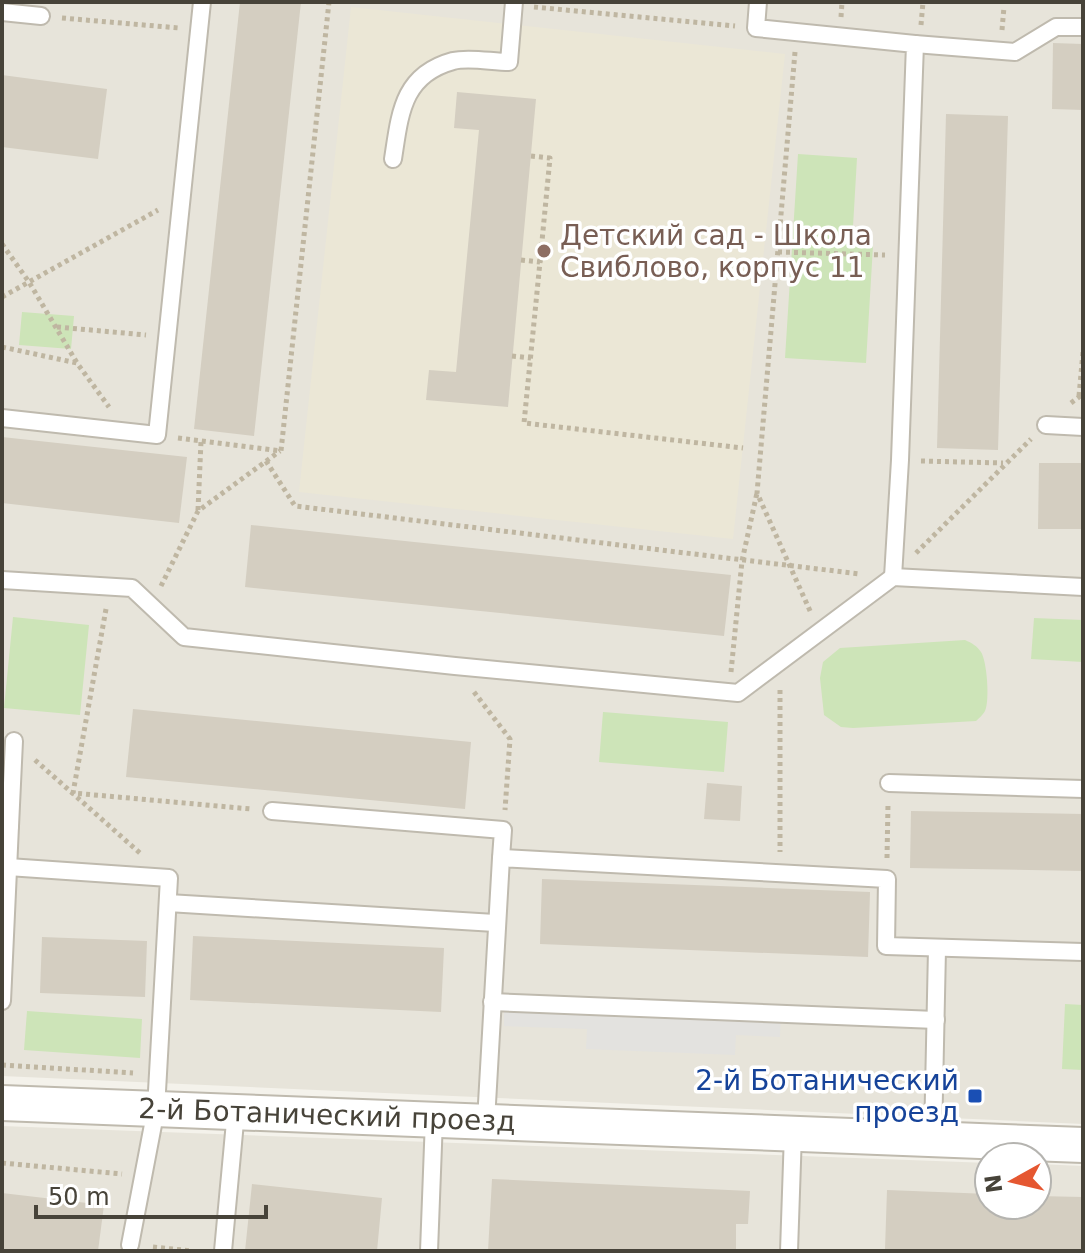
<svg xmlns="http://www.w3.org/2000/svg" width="1085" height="1253" font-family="'DejaVu Sans',sans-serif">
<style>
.residential{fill:#e7e4da}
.education{fill:#ebe7d6}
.green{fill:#cde4b8}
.parking{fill:#e3e2df}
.building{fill:#d4cec1}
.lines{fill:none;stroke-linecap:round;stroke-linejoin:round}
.lane-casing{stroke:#bfbaae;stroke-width:20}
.street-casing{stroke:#bfbaae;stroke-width:38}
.path{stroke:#bfb6a1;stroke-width:5;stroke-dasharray:4 4;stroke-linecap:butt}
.lane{stroke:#fff;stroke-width:16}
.street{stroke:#fff;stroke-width:34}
.education-dot{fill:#8d6e63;stroke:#fff;stroke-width:3}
.transit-dot{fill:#1a4fb4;stroke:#fff;stroke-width:3}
.labels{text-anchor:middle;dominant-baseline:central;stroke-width:7;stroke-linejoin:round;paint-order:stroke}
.education-label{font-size:28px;fill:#785e54;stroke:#fff;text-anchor:start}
.transit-label{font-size:28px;fill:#164399;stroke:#fff;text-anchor:end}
.street-label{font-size:28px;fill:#474339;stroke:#fff}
</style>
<rect width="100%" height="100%" fill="#f4f2eb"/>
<g class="residential">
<polygon points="2,2 1083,2 1083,1124 2,1076"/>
<polygon points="2,1126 989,1163 989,1205 1037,1205 1037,1164 1083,1166 1083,1251 2,1251"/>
</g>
<polygon class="education" points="351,7 785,54 733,539 299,492"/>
<g class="green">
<polygon points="798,154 857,158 852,244 873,246 866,363 785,358"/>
<polygon points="22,312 74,316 71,349 19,345"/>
<polygon points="13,617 89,625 80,715 4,708"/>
<polygon points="1034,618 1083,620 1083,662 1031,659"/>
<path d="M965 640C972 643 977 646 981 652 987 661 990 701 985 711 982 716 980 717 976 721L853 728 841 727 824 715 820 678 823 662 840 648Z"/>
<polygon points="603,712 728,722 724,772 599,762"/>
<polygon points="1065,1004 1083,1005 1083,1070 1062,1069"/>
<polygon points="27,1011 142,1019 140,1058 24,1050"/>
</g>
<polygon class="parking" points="504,1002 781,1014 780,1037 736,1035 735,1055 586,1049 587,1029 504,1026"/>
<g class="building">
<polygon points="240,2 301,2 254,436 194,429"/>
<polygon points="1053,43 1083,44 1083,110 1052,109"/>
<polygon points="2,75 107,89 98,159 2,147"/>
<polygon points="457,92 536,99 508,407 426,400 429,370 456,372 479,130 454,128"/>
<polygon points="946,114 1008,116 998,450 937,448"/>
<polygon points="2,437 187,457 179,523 2,503"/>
<polygon points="1039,463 1083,463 1083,529 1038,529"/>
<polygon points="251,525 731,575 724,636 245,587"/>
<polygon points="133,709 471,742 465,809 126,777"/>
<polygon points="707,783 742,786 740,821 704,819"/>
<polygon points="911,811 1083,814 1083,871 910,868"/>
<polygon points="542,879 870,892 868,957 540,944"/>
<polygon points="193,936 444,948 441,1012 190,1000"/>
<polygon points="42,937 147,941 145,997 40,993"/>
<polygon points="492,1179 750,1191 748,1224 736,1224 736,1251 488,1251"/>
<polygon points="252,1184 382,1198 377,1251 245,1251"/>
<polygon points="887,1190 989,1194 989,1205 1037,1205 1037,1196 1083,1197 1083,1251 885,1249"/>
<polygon points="2,1193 104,1205 98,1251 2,1251"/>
</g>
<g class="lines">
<defs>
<g id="lane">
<polyline points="758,2 756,28 915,44 900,460 893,577"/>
<polyline points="2,12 41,16"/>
<polyline points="915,44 1015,52 1056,27 1083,27"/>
<path d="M393 159C400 114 402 75 453 61 469 57 492 62 509 62L514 2"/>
<polyline points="2,418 157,435 202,2"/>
<polyline points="1046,425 1083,427"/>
<polyline points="2,580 132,588 184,637 455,666 738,693 893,577 1083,587"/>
<polyline points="889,783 1083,789"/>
<polyline points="272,811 503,830 501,858"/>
<polyline points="2,826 10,826 14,741"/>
<polyline points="8,867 169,878 156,1109 130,1245"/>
<polyline points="168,903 495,923"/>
<polyline points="2,1001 10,826"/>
<polyline points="492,1002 936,1020"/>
<polyline points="486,1121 501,858 887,879 886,946 1083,952"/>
<polyline points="933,1139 937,949"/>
<polyline points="223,1251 236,1111"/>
<polyline points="429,1251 434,1119"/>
<polyline points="789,1251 793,1133"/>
</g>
<polyline id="street" points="2,1103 1083,1145"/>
</defs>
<use href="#lane" class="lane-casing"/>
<use href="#street" class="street-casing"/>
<g class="path">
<polyline points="534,7 735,26"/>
<polyline points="841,17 842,2"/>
<polyline points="62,18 179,28"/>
<polyline points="921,25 923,2"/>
<polyline points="1002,30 1004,7"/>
<polyline points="795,52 757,493 811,613"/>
<polyline points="531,156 550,158 540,262"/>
<polyline points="2,244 29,282 77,363"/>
<polyline points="778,252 885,255"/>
<polyline points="521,260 540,262 524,423 743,448"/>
<polyline points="2,297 158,210"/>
<polyline points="57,327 146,335"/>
<polyline points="2,347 77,363 109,407"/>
<polyline points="512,356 531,358"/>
<polyline points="1079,396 1083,352"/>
<polyline points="1071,403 1083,394"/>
<polyline points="178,438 281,451 329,2"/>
<polyline points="266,461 295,506 860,574"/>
<polyline points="921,461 1003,463"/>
<polyline points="198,510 201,441"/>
<polyline points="916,553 1031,439"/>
<polyline points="161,586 198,511 280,451"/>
<polyline points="106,609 73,793 251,809"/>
<polyline points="731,672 742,561 757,493"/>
<polyline points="780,690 780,852"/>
<polyline points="474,692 510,739 505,810"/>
<polyline points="35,760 141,854"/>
<polyline points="887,858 888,804"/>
<polyline points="2,1065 133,1073"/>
<polyline points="2,1163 122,1174"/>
<polyline points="153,1247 192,1251"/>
<polyline points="922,1251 922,1250"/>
</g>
<use href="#lane" class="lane"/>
<use href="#street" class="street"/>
</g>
<circle class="education-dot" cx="544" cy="251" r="8"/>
<rect class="transit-dot" x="967" y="1088" width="16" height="16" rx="4"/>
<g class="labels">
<g class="education-label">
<text x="560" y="235">Детский сад - Школа<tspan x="560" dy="32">Свиблово, корпус 11</tspan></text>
</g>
<g class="transit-label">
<text x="959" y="1080">2-й Ботанический<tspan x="959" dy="32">проезд</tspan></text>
</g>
<g class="street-label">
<text transform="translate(327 1115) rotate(2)">2-й Ботанический проезд</text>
</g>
</g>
<rect width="1085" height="1253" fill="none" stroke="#474339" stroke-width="8"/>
<g transform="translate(1013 1181) rotate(262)"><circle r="38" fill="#ffffff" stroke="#b5b4b0" stroke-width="2"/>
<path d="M0-6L14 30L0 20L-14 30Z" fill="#e55731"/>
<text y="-12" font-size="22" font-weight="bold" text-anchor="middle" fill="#474339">N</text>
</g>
<path d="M36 1205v12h230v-12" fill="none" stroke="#474339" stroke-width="4"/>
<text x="48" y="1205" font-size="24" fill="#474339" stroke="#ffffff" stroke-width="6" paint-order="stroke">50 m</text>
</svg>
